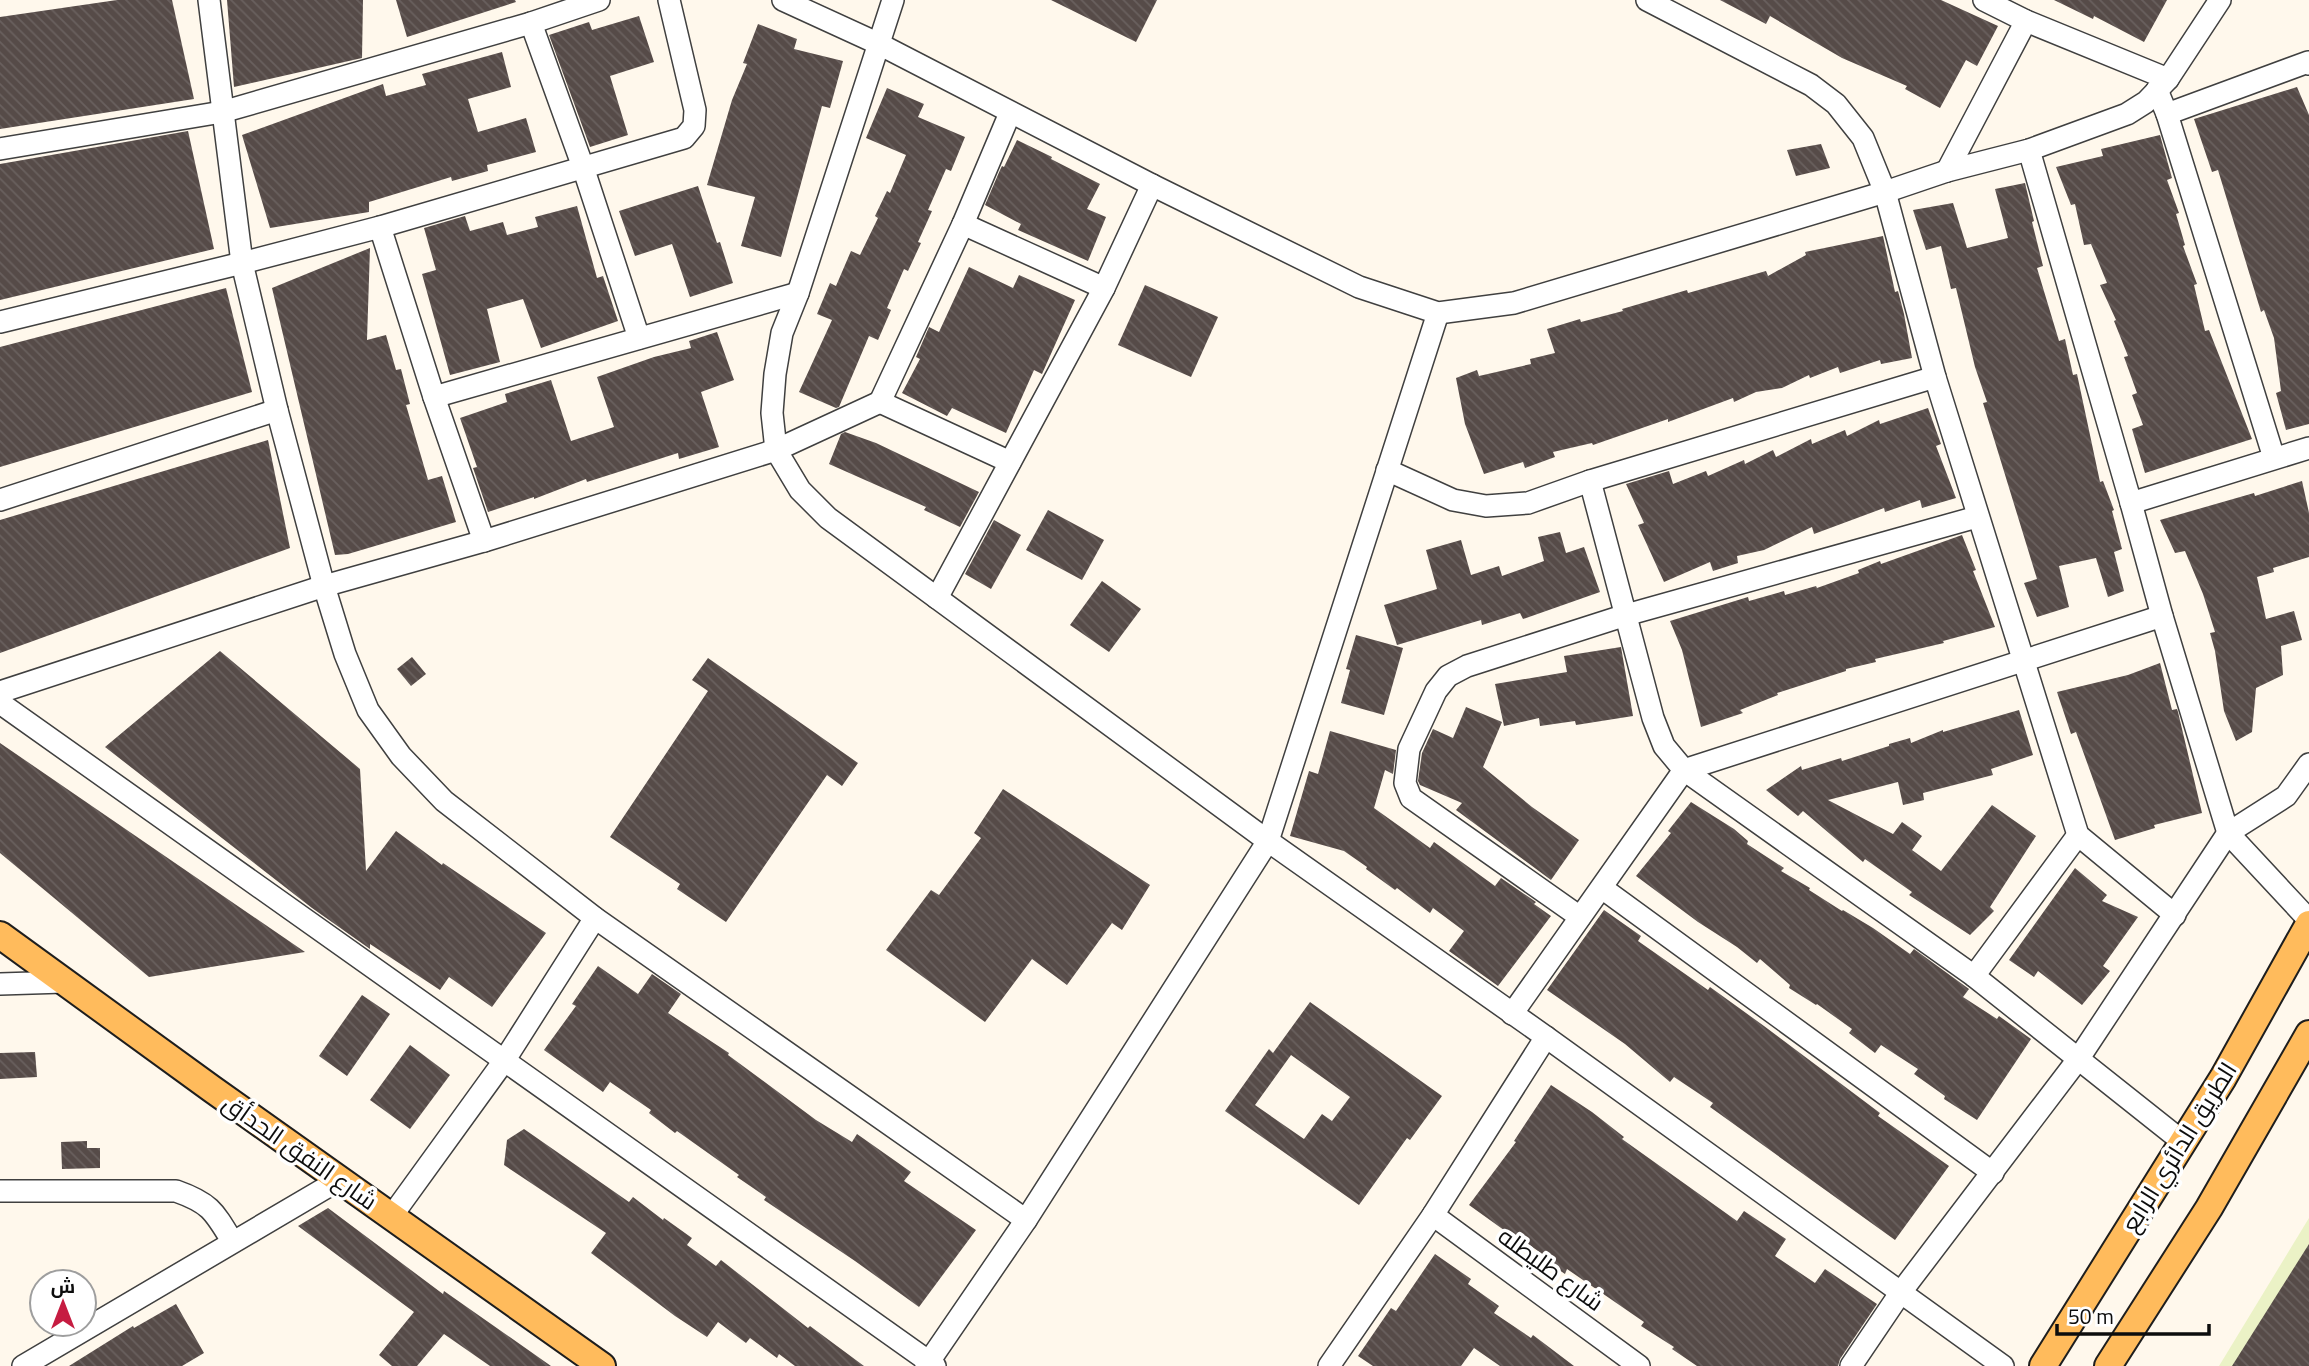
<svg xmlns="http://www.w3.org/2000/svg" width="2309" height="1366" font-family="Georgia,Cairo,serif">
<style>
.pitch{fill:#ebf2c6}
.building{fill:url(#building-back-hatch);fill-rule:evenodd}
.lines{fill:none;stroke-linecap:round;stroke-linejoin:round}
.minor-casing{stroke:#404040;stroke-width:24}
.major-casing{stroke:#1e1e1e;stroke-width:30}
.minor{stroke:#fff;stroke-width:21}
.major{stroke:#ffbb5c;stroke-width:26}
.labels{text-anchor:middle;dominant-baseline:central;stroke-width:7;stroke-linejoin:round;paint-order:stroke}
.street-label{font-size:24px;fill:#0d0d0d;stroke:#fff}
</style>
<defs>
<pattern id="building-back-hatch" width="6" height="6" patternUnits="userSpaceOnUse" patternTransform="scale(1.75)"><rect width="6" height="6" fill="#564b48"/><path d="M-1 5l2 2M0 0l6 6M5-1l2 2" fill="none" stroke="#69605e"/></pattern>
</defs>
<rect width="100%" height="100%" fill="#fff8ec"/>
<polygon class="pitch" points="2309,1218 2309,1366 2219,1366"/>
<g class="building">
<polygon points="117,0 172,0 194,99 0,129 0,17"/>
<polygon points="227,0 363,0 362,58 234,87"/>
<polygon points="396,0 515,0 516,2 407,37"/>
<polygon points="1051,0 1157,0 1136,42"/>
<polygon points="1720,0 1941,0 1998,26 1977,66 1966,60 1940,108 1905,89 1907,86 1842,58 1770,16 1766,24"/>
<polygon points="2054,0 2167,0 2144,42 2094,16 2093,19"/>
<polygon points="639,16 654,62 610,76 628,135 590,147 549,35 589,22 592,30"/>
<polygon points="758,24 797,39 794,49 843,61 830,108 822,106 781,257 741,246 755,197 707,185 732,100 747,64 743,63"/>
<polygon points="502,52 511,87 468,99 478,132 526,118 536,152 487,165 488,171 452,181 451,177 369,202 369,212 270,228 242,135 383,84 386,96 426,85 422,74"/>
<polygon points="2297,87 2309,115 2309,424 2286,430 2276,393 2281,391 2274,338 2264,310 2261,312 2218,170 2212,172 2194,119"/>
<polygon points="887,88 924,104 918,117 965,137 951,171 946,169 928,210 932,211 918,242 921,243 908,271 904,269 887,308 891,310 878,340 869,336 839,407 836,408 799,392 832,320 817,314 830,283 836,286 851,251 860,255 878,218 875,216 887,191 890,193 906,155 866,138"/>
<polygon points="188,131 214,249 0,300 0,164"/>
<polygon points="2160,135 2172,178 2167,180 2179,213 2176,214 2185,245 2183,246 2197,284 2194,285 2205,331 2209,330 2252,439 2145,473 2132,429 2143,425 2132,395 2137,393 2124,357 2128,356 2114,321 2116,320 2100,285 2107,283 2091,244 2084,245 2075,204 2071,205 2056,167 2103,156 2101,149"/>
<polygon points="1017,140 1052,157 1051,159 1100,184 1087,209 1106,217 1088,261 1018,230 1021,224 985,205 1000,170 1002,166 1004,167"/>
<polygon points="1821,144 1830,168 1796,176 1787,150"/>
<polygon points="2025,183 2034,221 2032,222 2043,266 2037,268 2059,341 2065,339 2073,375 2077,374 2100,482 2103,481 2114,510 2112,511 2122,549 2114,552 2124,591 2108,597 2096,558 2059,566 2069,607 2037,617 2024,583 2037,579 1983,403 1987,402 1975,367 1956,288 1951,289 1941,246 1926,250 1913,210 1953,203 1967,248 2008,238 1995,189"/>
<polygon points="698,186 717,243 720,242 733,283 690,297 672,244 635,256 619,211"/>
<polygon points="577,206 597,278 603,276 618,321 541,348 523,299 487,309 500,362 450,375 422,274 436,270 424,228 465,216 470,231 503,222 507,235 538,227 535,217"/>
<polygon points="1883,236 1895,292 1898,291 1904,314 1912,358 1881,364 1880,360 1840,373 1838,367 1810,378 1809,375 1782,388 1756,392 1734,402 1733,398 1668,422 1668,419 1593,445 1592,443 1553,452 1555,457 1525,468 1523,462 1484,474 1465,424 1456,378 1477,370 1479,376 1531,364 1530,359 1555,353 1547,329 1580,319 1581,322 1623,311 1622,309 1687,290 1688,293 1766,271 1768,276 1806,255 1805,252"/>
<polygon points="370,248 367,340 386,335 396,370 401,369 410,404 406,405 428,480 442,476 456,522 348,554 335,555 272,288"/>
<polygon points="969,267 1013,288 1019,275 1075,300 1042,374 1034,370 1006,433 952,408 947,416 902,393 920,359 916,357 929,327 939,332"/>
<polygon points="1145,285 1218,317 1191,377 1118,345"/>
<polygon points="226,288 252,392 0,467 0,347"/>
<polygon points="717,332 734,380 701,392 719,447 679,459 678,453 587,482 586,479 534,499 534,497 488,512 473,468 477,467 460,418 507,402 505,394 551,380 571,441 614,427 597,377 654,357 691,348 689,341"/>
<polygon points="1928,408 1941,444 1936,446 1956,498 1922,508 1920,500 1885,512 1884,508 1814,534 1812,527 1764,550 1737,556 1738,563 1713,571 1710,562 1664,582 1638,525 1644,523 1626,484 1669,471 1673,484 1706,471 1708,476 1744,460 1745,464 1773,450 1776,457 1811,439 1812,444 1845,430 1847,436 1879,420 1880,424"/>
<polygon points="845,432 876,443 979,492 960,527 924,510 926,507 829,464 841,434"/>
<polygon points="268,440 290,548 0,653 0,520"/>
<polygon points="2302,481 2309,513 2309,557 2273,568 2274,572 2257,577 2266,619 2294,611 2302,640 2281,646 2283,675 2256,688 2252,732 2236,741 2224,711 2215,651 2210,633 2215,632 2203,594 2185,551 2175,553 2160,520 2254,493 2255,496"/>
<polygon points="1048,510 1104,540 1082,580 1026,550"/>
<polygon points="994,520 1021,535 991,589 965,574"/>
<polygon points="1560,532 1566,553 1584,547 1600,592 1523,619 1520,613 1482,625 1481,620 1397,645 1384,605 1437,589 1426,550 1461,540 1471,575 1499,566 1502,576 1544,561 1538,537"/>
<polygon points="1962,535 1976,570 1973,571 1995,627 1943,641 1944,643 1875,659 1876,662 1846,669 1846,671 1777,693 1778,695 1740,710 1743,713 1701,727 1682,650 1670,621 1748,597 1749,601 1784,591 1785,595 1816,586 1817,588 1859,573 1858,570 1880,561 1881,564"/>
<polygon points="1102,581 1141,609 1109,652 1070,625"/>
<polygon points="1356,635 1403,648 1384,715 1341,703 1350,670 1346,669"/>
<polygon points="1621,647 1633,716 1576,725 1575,721 1540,726 1539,718 1504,726 1495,684 1567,672 1564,656"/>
<polygon points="220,651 360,769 366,871 396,831 442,865 443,863 546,933 492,1007 449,977 440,990 370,944 370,949 312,908 105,747"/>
<polygon points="412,657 426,674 411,686 397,669"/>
<polygon points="708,658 858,763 842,786 827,775 726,922 677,889 680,884 610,837 708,691 692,680"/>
<polygon points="2160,663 2172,710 2177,709 2178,712 2202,813 2154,825 2155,828 2115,840 2076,732 2071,734 2057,692 2128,675"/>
<polygon points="1466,707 1502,722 1483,767 1532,807 1579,840 1551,880 1456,810 1462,803 1420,785 1418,781 1422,753 1433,729 1453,738"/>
<polygon points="2019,710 2033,755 1991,769 1993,775 1923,793 1924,800 1903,805 1898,782 1828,800 1893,834 1902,822 1922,836 1912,850 1941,871 1992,805 2036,836 1990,907 1994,911 1970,935 1909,895 1912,892 1865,859 1863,862 1803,811 1798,816 1766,790 1801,766 1802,770 1841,758 1842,761 1889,746 1889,744 1910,738 1911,743 1943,730 1943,732"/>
<polygon points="1330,731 1396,750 1393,774 1385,770 1374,808 1430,848 1434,842 1495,886 1501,878 1536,902 1534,904 1551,916 1498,986 1449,951 1464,931 1433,908 1430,913 1397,888 1395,890 1366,869 1367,867 1344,851 1290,836 1309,771 1318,774"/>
<polygon points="0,743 305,952 149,977 0,853"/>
<polygon points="1003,789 1150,885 1122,930 1112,923 1067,985 1032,959 985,1022 886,950 931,890 939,895 981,838 974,833"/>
<polygon points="1691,802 1734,829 1748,841 1747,844 1784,868 1781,871 1810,888 1809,890 1842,911 1843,910 1873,928 1910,954 1914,949 1969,989 1963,997 1997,1019 1999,1016 2031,1039 1977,1120 1944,1099 1945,1096 1914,1074 1918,1069 1881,1045 1875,1053 1849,1033 1852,1029 1817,1004 1816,1005 1789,988 1790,985 1760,959 1757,963 1737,947 1698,922 1636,876 1671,833 1668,831"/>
<polygon points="2075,868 2107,895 2102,901 2138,917 2103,966 2110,971 2082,1005 2038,971 2034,977 2009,960"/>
<polygon points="1604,910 1641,936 1638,941 1708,990 1710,987 1764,1026 1880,1113 1878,1116 1949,1166 1895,1240 1710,1107 1713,1103 1674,1077 1670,1082 1625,1044 1547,990"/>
<polygon points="598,966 638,994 652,974 681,994 668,1013 729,1053 728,1055 816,1120 852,1142 857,1134 911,1172 904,1181 976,1230 919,1307 855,1261 764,1200 766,1197 737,1177 739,1175 677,1131 675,1133 649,1113 651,1110 610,1082 603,1092 544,1050 576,1006 572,1004"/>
<polygon points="362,995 390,1014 347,1076 319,1056"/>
<path d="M1310 1002 1442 1096 1410 1140 1407 1138 1359 1205 1225 1111 1269 1049 1273 1053ZM1291 1055 1350 1097 1332 1121 1322 1114 1304 1139 1255 1105Z"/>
<polygon points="410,1045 450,1075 410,1129 370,1100"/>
<polygon points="35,1052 37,1077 0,1079 0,1053"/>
<polygon points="1551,1085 1592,1112 1624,1137 1622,1139 1737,1221 1744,1211 1786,1239 1775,1256 1815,1283 1825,1269 1877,1304 1840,1359 1838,1366 1697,1366 1672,1349 1674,1347 1641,1326 1644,1322 1567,1269 1565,1274 1543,1259 1545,1256 1510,1231 1508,1233 1469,1205 1516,1142 1514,1141"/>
<polygon points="524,1129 629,1202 633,1197 663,1220 664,1218 692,1238 687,1245 716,1266 721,1260 808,1328 810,1326 864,1366 795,1366 779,1354 777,1358 750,1338 746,1343 718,1322 707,1337 675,1316 591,1253 606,1233 504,1165 507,1140"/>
<polygon points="87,1141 87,1148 100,1148 100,1168 62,1169 61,1142"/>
<polygon points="328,1208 443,1294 444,1291 551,1366 490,1366 444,1334 417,1366 392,1366 379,1355 414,1312 298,1226"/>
<polygon points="2309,1244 2309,1366 2232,1366"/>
<polygon points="1435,1254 1471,1279 1468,1284 1499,1306 1494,1313 1531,1338 1533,1335 1574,1366 1500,1366 1474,1348 1461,1366 1373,1366 1358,1356 1391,1308 1396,1311"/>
<polygon points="176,1304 204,1353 182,1366 69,1366 133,1326 134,1328"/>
</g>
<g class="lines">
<defs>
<g id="minor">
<polyline points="209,0 242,263 277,410 324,586 345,654 368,710 401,756 444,801 595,918 1026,1220"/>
<polyline points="783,0 879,44 1152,185 1359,287 1438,313 1514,303 1885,192 1947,171 2029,150 2127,114 2146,102 2168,79 2220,0"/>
<polyline points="893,0 798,293 782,333 775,374 772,413 776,450 800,490 828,518 1268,841 1546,1037 2003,1366"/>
<polyline points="1647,0 1811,85 1836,104 1863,138 1885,192 1935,377 2078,835 2175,915"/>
<polyline points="1984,0 2026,21 2168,79"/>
<polyline points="531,23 583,167 639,338"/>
<polyline points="2157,90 2167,114 2274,458"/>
<polyline points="1010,113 963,224 880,402 1010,462"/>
<polyline points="2167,114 2308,62 2309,64"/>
<polyline points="0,149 222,112 531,23 599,0"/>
<polyline points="2029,150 2131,503 2309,448"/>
<polyline points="1947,171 2026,21"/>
<polyline points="963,224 1104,288"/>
<polyline points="380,227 434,397 484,541"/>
<polyline points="0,322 242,263 380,227 684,138 694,126 695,110 669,0"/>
<polyline points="434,397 798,293"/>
<polyline points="1387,470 1453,500 1486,506 1528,503 1590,481 1935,377"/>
<polyline points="1590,481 1653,718 1664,746 1684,770 1974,976 2183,1142"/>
<polyline points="0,500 277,410"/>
<polyline points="2131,503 2162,616 2228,833 2309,920"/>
<polyline points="937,598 1104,288 1152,185"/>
<polyline points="0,692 324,586 484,541 776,450 880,402"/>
<polyline points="0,703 935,1366"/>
<polyline points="1602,888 1993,1173"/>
<polyline points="1580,917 1411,798 1405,783 1409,749 1436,691 1448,676 1467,666 1626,615 1977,517"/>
<polyline points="1974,976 2078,835"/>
<polyline points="0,984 64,982"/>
<polyline points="1512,1014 1684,770 2162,616"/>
<path d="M0 1191H176C210 1203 214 1211 232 1241"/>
<polyline points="1433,1215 1639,1366"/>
<polyline points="391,1217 504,1061 595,918"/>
<polyline points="23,1366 339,1180"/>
<polyline points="926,1366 1026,1220 1268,841 1438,313"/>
<polyline points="1329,1366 1433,1215 1546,1037"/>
<polyline points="1851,1366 1901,1292 2079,1058 2228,833 2286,796 2309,764"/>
</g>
<g id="major">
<polyline points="0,935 212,1089 602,1366"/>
<polyline points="2043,1366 2223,1078 2309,924"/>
<polyline points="2108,1366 2209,1208 2309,1034"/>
</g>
</defs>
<use href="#minor" class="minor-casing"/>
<use href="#major" class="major-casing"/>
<use href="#minor" class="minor"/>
<use href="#major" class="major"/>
</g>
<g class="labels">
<g class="street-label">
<text transform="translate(2179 1147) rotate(-58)">الطريق الدائري الرابع</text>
<text transform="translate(300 1152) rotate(35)">شارع النفق الحدأق</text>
<text transform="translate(1551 1269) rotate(36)">شارع طليطله</text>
</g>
</g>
<g transform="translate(63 1303)"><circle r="33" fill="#ffffff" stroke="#9e9e9e" stroke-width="2"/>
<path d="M0-5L12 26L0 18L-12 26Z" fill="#c61c41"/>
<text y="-10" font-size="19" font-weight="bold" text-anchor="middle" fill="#0d0d0d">ش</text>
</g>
<path d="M2057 1324v10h152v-10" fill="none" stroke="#0d0d0d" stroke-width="3.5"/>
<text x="2068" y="1324" font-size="21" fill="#0d0d0d" stroke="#ffffff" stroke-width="5" paint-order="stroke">50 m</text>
</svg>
